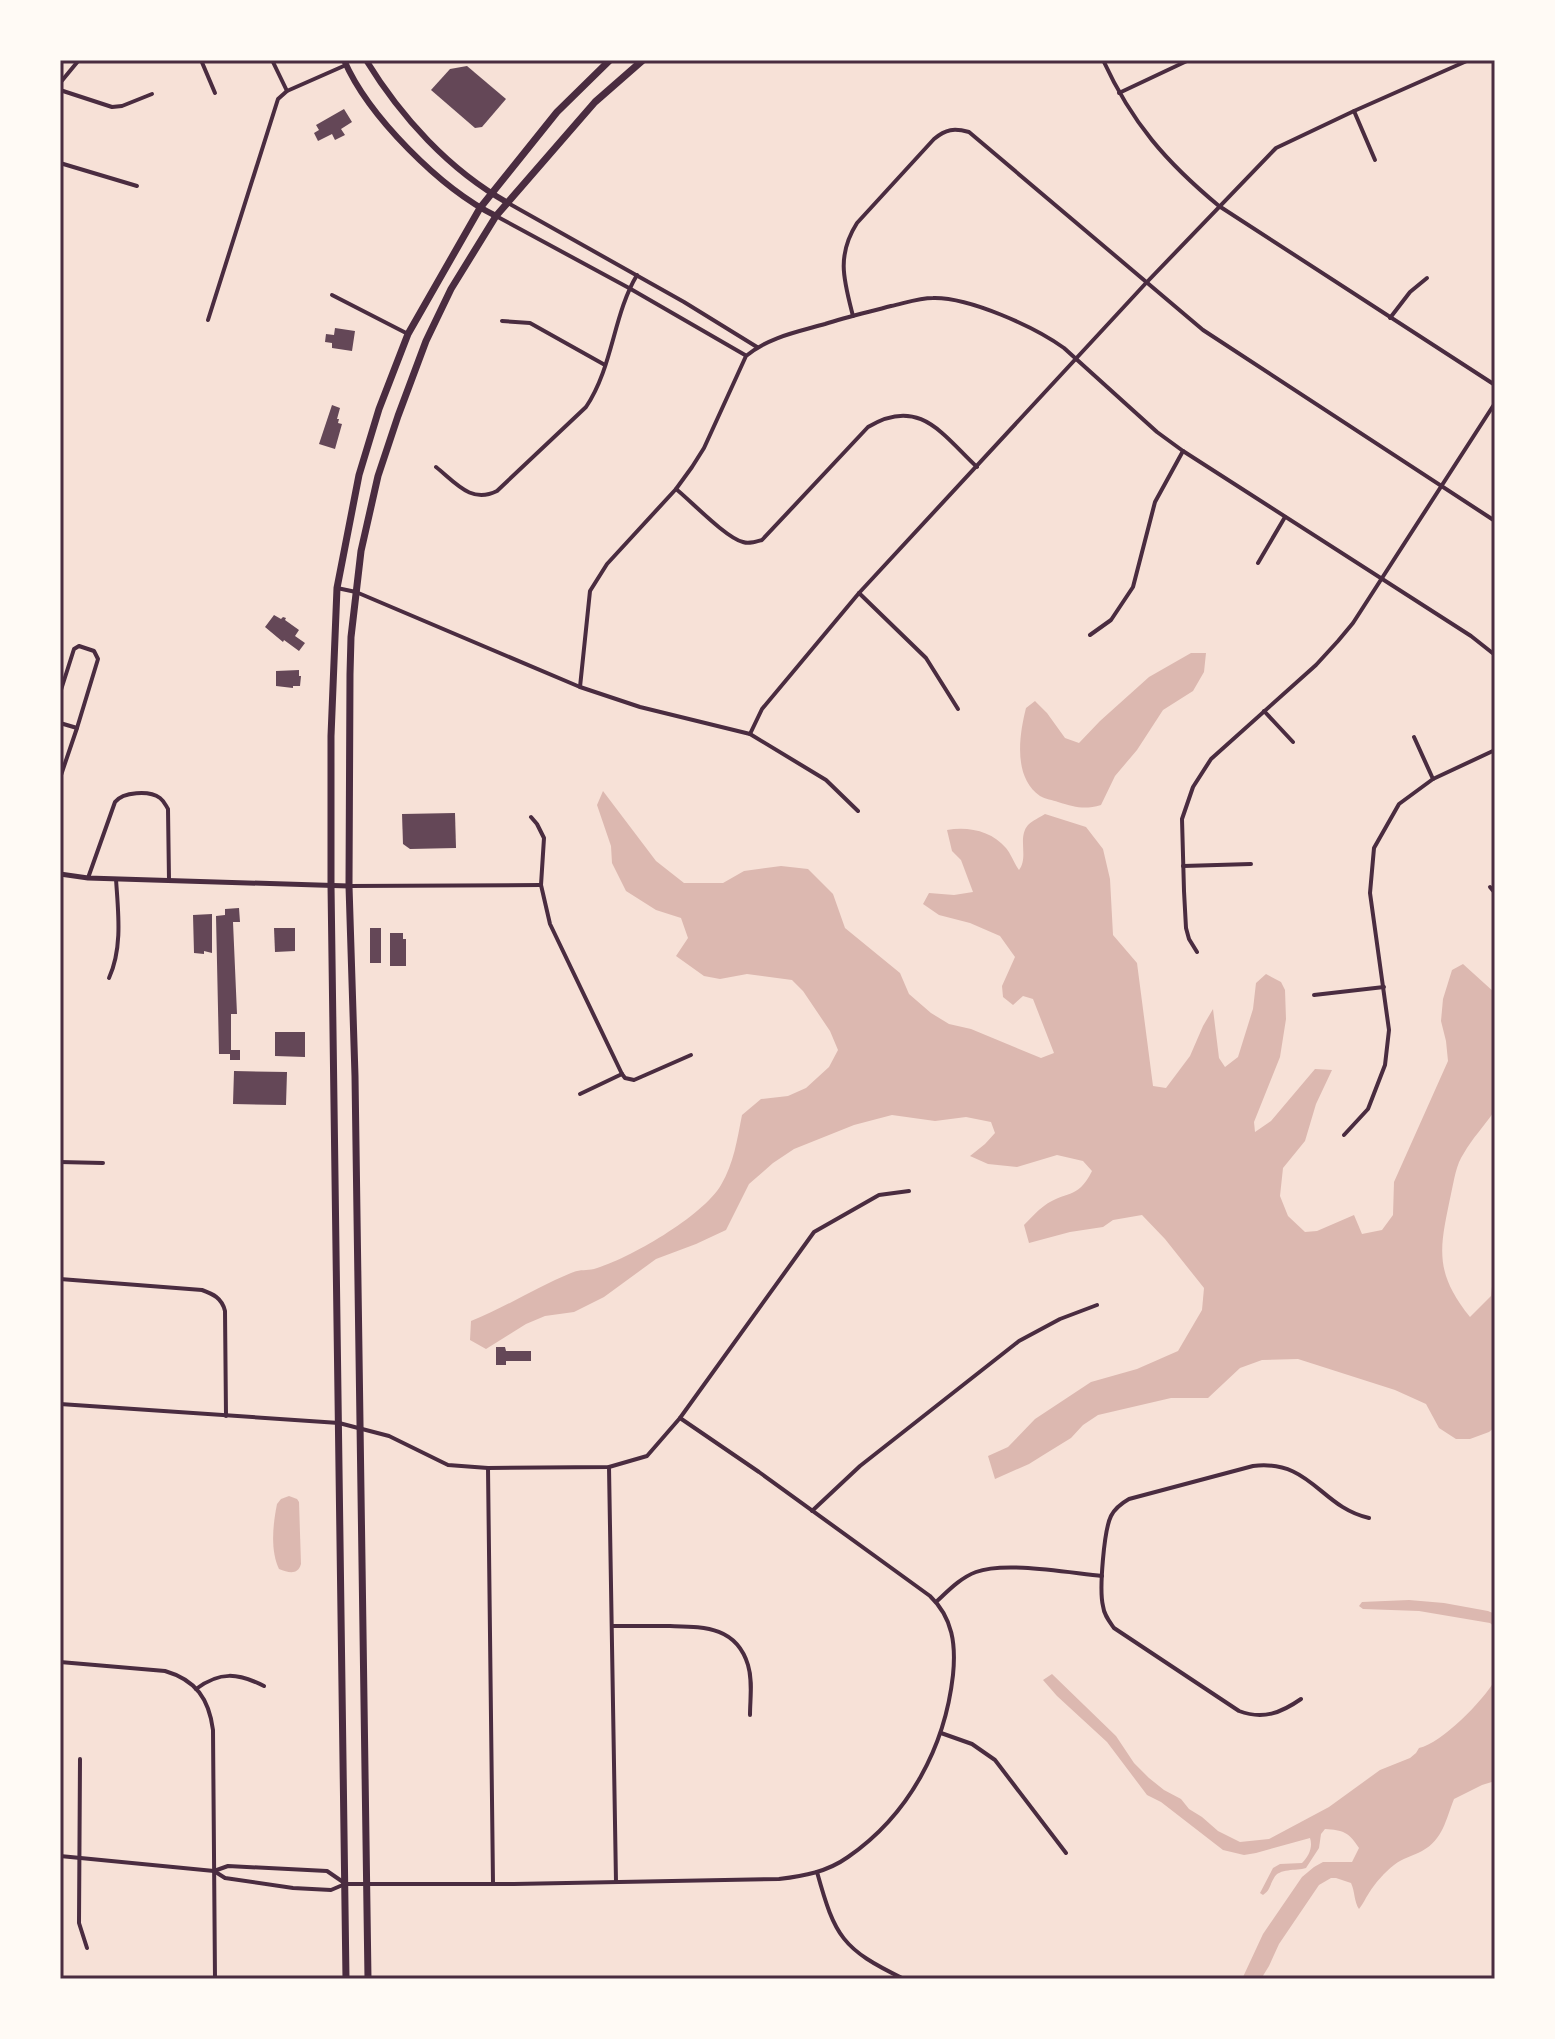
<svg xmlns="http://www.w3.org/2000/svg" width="1555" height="2039" font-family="'Fira Sans',sans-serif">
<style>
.water{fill:#dcb8b0}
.building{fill:#644757}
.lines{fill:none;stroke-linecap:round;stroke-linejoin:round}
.minor{stroke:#4a2c40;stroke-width:4}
.tertiary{stroke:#4a2c40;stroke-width:5}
.secondary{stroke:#4a2c40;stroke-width:6}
.primary{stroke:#4a2c40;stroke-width:7}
.neatline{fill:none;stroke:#4a2c40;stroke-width:3}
</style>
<rect width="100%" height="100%" fill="#f7e1d7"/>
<g class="water">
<path d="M1191 653H1206L1204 672 1193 691 1163 710 1137 750 1115 776 1101 805C1084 810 1075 807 1058 802 1053 800 1045 799 1040 796 1013 777 1019 736 1026 708L1035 701 1047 713 1065 738 1079 743 1100 721 1149 677Z"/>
<path d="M603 791 656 861 684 883H723L744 871 781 866 808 869 833 894 845 928 900 973 909 994 931 1013 949 1024 971 1029 1041 1058 1054 1053 1033 999 1023 996 1013 1005 1003 997 1002 986 1015 957 1000 936 970 923 939 915 923 904 929 893 954 895 973 892 961 860 952 851 947 830C968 826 992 831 1006 848 1011 854 1014 863 1019 870 1029 857 1017 838 1028 825 1032 821 1040 817 1045 814L1086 827 1103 849 1110 879 1113 935 1137 963 1153 1086 1166 1088 1190 1056 1203 1026 1213 1009 1219 1058 1225 1067 1238 1057 1253 1009 1256 983 1266 974 1281 982 1285 990 1286 1019 1280 1057 1254 1122 1255 1132 1271 1121 1315 1069 1332 1070 1316 1104 1305 1141 1283 1168 1280 1196 1288 1216 1305 1232 1317 1231 1354 1215 1362 1234 1382 1230 1393 1215 1394 1182 1448 1061 1446 1041 1441 1021 1443 999 1452 970 1463 964 1495 993V1105L1493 1113C1484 1126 1472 1139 1464 1153 1456 1164 1454 1181 1451 1194 1440 1247 1433 1271 1470 1317L1491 1296 1495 1258V1427L1489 1432 1470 1439H1456L1439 1428 1426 1404 1395 1390 1298 1359 1262 1360 1240 1368 1208 1398H1171L1098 1415 1083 1425 1071 1438 1045 1454 1029 1464 995 1479 988 1456 1008 1447 1035 1419 1091 1382 1137 1369 1178 1351 1202 1310 1204 1288 1165 1239 1142 1215 1113 1220 1103 1227 1070 1232 1029 1243 1024 1225C1031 1218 1037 1211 1044 1206 1065 1190 1077 1201 1092 1171L1083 1161 1057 1155 1017 1167 988 1164 970 1156 985 1144 995 1133 991 1122 966 1117 935 1121 892 1115 854 1125 794 1149 773 1163 749 1184 726 1230 696 1244 656 1259 604 1297 574 1312 545 1316 526 1324 486 1349 470 1340 471 1321C506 1307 537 1287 571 1273 579 1269 586 1271 594 1269 629 1259 703 1216 721 1185 734 1163 737 1140 742 1115L761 1099 788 1096 806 1088 829 1067 838 1050 830 1031 803 991 792 980 747 974 720 979 704 976 676 956 688 938 681 918 656 910 626 891 612 863 611 846 597 805Z"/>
<path d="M289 1496 297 1499 299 1502 301 1564C298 1575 289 1573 279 1569 270 1550 273 1524 277 1504L281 1499Z"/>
<path d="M1409 1600 1444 1603 1488 1611 1495 1614V1627L1490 1623 1419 1611 1363 1609 1359 1606 1362 1602C1377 1601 1393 1601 1409 1600Z"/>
<path d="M1052 1674 1116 1736 1134 1763 1149 1778 1164 1790 1181 1799 1189 1809 1202 1817 1218 1831 1240 1842 1269 1839 1329 1807 1380 1770 1410 1758 1416 1753 1419 1748C1442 1743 1483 1701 1495 1680V1781L1482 1785 1454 1799C1446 1819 1443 1840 1422 1851 1413 1856 1403 1858 1394 1865 1385 1872 1375 1883 1369 1893 1365 1899 1363 1904 1359 1909 1354 1902 1355 1891 1351 1883L1336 1878H1331L1319 1885 1279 1944 1269 1966 1261 1979H1240L1243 1977 1263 1934 1302 1877 1314 1867 1323 1862H1352L1359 1848C1349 1832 1343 1830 1325 1829L1321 1834 1319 1848 1306 1868C1296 1871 1279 1868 1274 1878 1269 1886 1271 1889 1263 1895L1260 1893 1273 1868 1280 1864 1302 1863C1309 1856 1313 1847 1310 1838L1256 1853 1244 1855 1223 1850 1161 1802 1147 1795 1107 1742 1057 1696 1043 1680Z"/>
</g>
<g class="building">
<polygon points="467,66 506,99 482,127 475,128 431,90 450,69"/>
<polygon points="344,109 352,122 341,129 345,135 335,140 332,134 318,141 314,133 319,130 316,125"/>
<polygon points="335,328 355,331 352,351 332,348 332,343 325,342 326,334 334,335"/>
<polygon points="332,405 340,408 337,419 339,419 338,423 342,424 335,449 319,444"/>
<polygon points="274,615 281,619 283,617 286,618 285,620 299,630 295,636 305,643 299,651 284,640 283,642 265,627"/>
<polygon points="299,670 299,676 301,676 300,686 293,686 293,688 276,686 276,671"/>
<polygon points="455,813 456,848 410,849 403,844 402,814"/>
<polygon points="239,908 240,922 233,922 237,1014 231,1014 231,1050 240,1050 240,1060 230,1060 230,1054 219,1054 216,916 225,915 225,909"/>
<polygon points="212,914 212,953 204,951 204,954 194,953 193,915"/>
<polygon points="274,928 295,928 295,951 275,952"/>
<rect x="370" y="928" width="11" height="35"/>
<polygon points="390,933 403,933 403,939 406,939 406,966 390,966"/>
<polygon points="275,1032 305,1032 305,1057 275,1056"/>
<polygon points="234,1071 287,1072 286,1105 233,1104"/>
<polygon points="496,1347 505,1347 506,1351 531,1351 531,1361 506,1361 506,1365 496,1365"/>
</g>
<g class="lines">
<g class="minor">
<polyline points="201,60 215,93"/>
<polyline points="272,60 287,91"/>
<path d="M1103 60C1132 123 1166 162 1219 206L1495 385"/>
<polyline points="60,83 79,60"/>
<polyline points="60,90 112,107 122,106 152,94"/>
<polyline points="1119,93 1189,60"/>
<polyline points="1354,111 1375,160"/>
<polyline points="60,163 137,186"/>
<polyline points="508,203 684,302 757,347"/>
<polyline points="496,216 629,288 745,355"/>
<polyline points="332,295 408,334"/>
<path d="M853 316C844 281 836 256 857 223L934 139C946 129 954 128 969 132L1203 330 1495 521"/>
<polyline points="1390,318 1410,292 1427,278"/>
<polyline points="208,320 278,99 287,91 346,65"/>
<polyline points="502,321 530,323 605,365"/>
<path d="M436 467C456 483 471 504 497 491L586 407C613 367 613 315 637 275"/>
<path d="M676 489C691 501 726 538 743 542 749 544 755 542 762 540L868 427C919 396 942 434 977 467"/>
<polyline points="1258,563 1285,517"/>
<polyline points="337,588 356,592 580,687 640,707 750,734 826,780 858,811"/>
<polyline points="859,593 926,658 958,709"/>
<polyline points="1090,635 1111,620 1133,587 1155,502 1183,451"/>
<path d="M580 687 590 591 607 564 676 489 692 467 704 448 746 356C769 337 797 332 825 324 847 317 869 312 891 306 905 303 919 298 933 298 969 297 1035 327 1064 348L1157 432 1183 451 1471 636 1495 655"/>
<polyline points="60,693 74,649 79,646 94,651 98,659 77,728 60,723"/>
<polyline points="1264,711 1293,742"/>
<polyline points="750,734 762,709 859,593 1146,283 1276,148 1354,111 1469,60"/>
<polyline points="1414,737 1433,779"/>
<polyline points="60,778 77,728"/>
<polyline points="531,817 537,824 544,838 541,885 550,924 622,1074"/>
<polyline points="1183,866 1251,864"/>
<path d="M88 878 115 802C123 792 149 790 160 798 164 801 165 804 168 809L169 880"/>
<polyline points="349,886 541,885"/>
<polyline points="1490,887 1495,893"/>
<polyline points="1197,952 1189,939 1186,928 1184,891 1182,819 1193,787 1211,759 1316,665 1338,641 1353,623 1495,403"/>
<path d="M109 978C123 947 118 911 116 879"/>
<polyline points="1314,995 1384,987"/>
<polyline points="622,1074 625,1078 634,1080 691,1055"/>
<polyline points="580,1094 622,1074"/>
<polyline points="1344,1135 1368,1109 1385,1065 1389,1030 1370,893 1374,848 1399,804 1433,779 1495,750"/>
<polyline points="60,1162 103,1163"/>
<path d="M60 1279 202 1290C213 1294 222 1298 225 1311L226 1416"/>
<polyline points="60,1404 339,1423 389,1436 448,1465 488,1468 609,1467 647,1456 680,1418 814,1232 879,1195 909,1191"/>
<polyline points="609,1467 616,1882"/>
<polyline points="488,1468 493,1883"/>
<polyline points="812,1511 860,1466 1019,1341 1060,1319 1097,1305"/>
<path d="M936 1602C948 1591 960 1578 976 1572 1005 1561 1070 1573 1102 1576"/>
<path d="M612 1626C632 1626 651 1626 670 1626 703 1627 736 1626 748 1665 753 1681 750 1699 750 1715"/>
<path d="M60 1662 165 1671C196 1680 209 1699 213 1730L215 1979"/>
<path d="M196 1689C220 1671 238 1673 264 1686"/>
<path d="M1301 1699C1281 1713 1263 1720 1239 1711L1114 1628C1109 1621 1104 1615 1103 1606 1099 1590 1104 1530 1111 1516 1115 1508 1122 1503 1129 1499L1253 1466C1311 1459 1320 1507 1369 1518"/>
<polyline points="941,1733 972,1744 995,1760 1066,1853"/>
<polyline points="80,1759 79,1923 87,1948"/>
<polyline points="60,1856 214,1871 228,1866 327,1871 343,1882"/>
<path d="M214 1871 225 1878 293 1888 331 1890 345 1884H514L779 1879C804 1876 827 1872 848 1857 909 1815 945 1747 953 1675 956 1645 953 1618 930 1596L759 1472 680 1418"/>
<path d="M817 1872C835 1937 842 1949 904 1979"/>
</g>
<polyline class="tertiary" points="60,874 88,878 349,886"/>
<g class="secondary">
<path d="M344 60C368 116 441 189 496 216"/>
<path d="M366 60C401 117 449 170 508 203"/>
</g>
<g class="primary">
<polyline points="346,1979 331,885 331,736 337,588 359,475 379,409 408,334 480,208 557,112 610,60"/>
<polyline points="368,1979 355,1076 349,886 350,674 351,637 361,551 378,476 398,416 426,341 451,289 496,216 595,102 643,60"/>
</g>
</g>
<rect width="1555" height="2039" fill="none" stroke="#fffaf5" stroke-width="124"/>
<rect x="62" y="62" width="1431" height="1915" class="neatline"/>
</svg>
